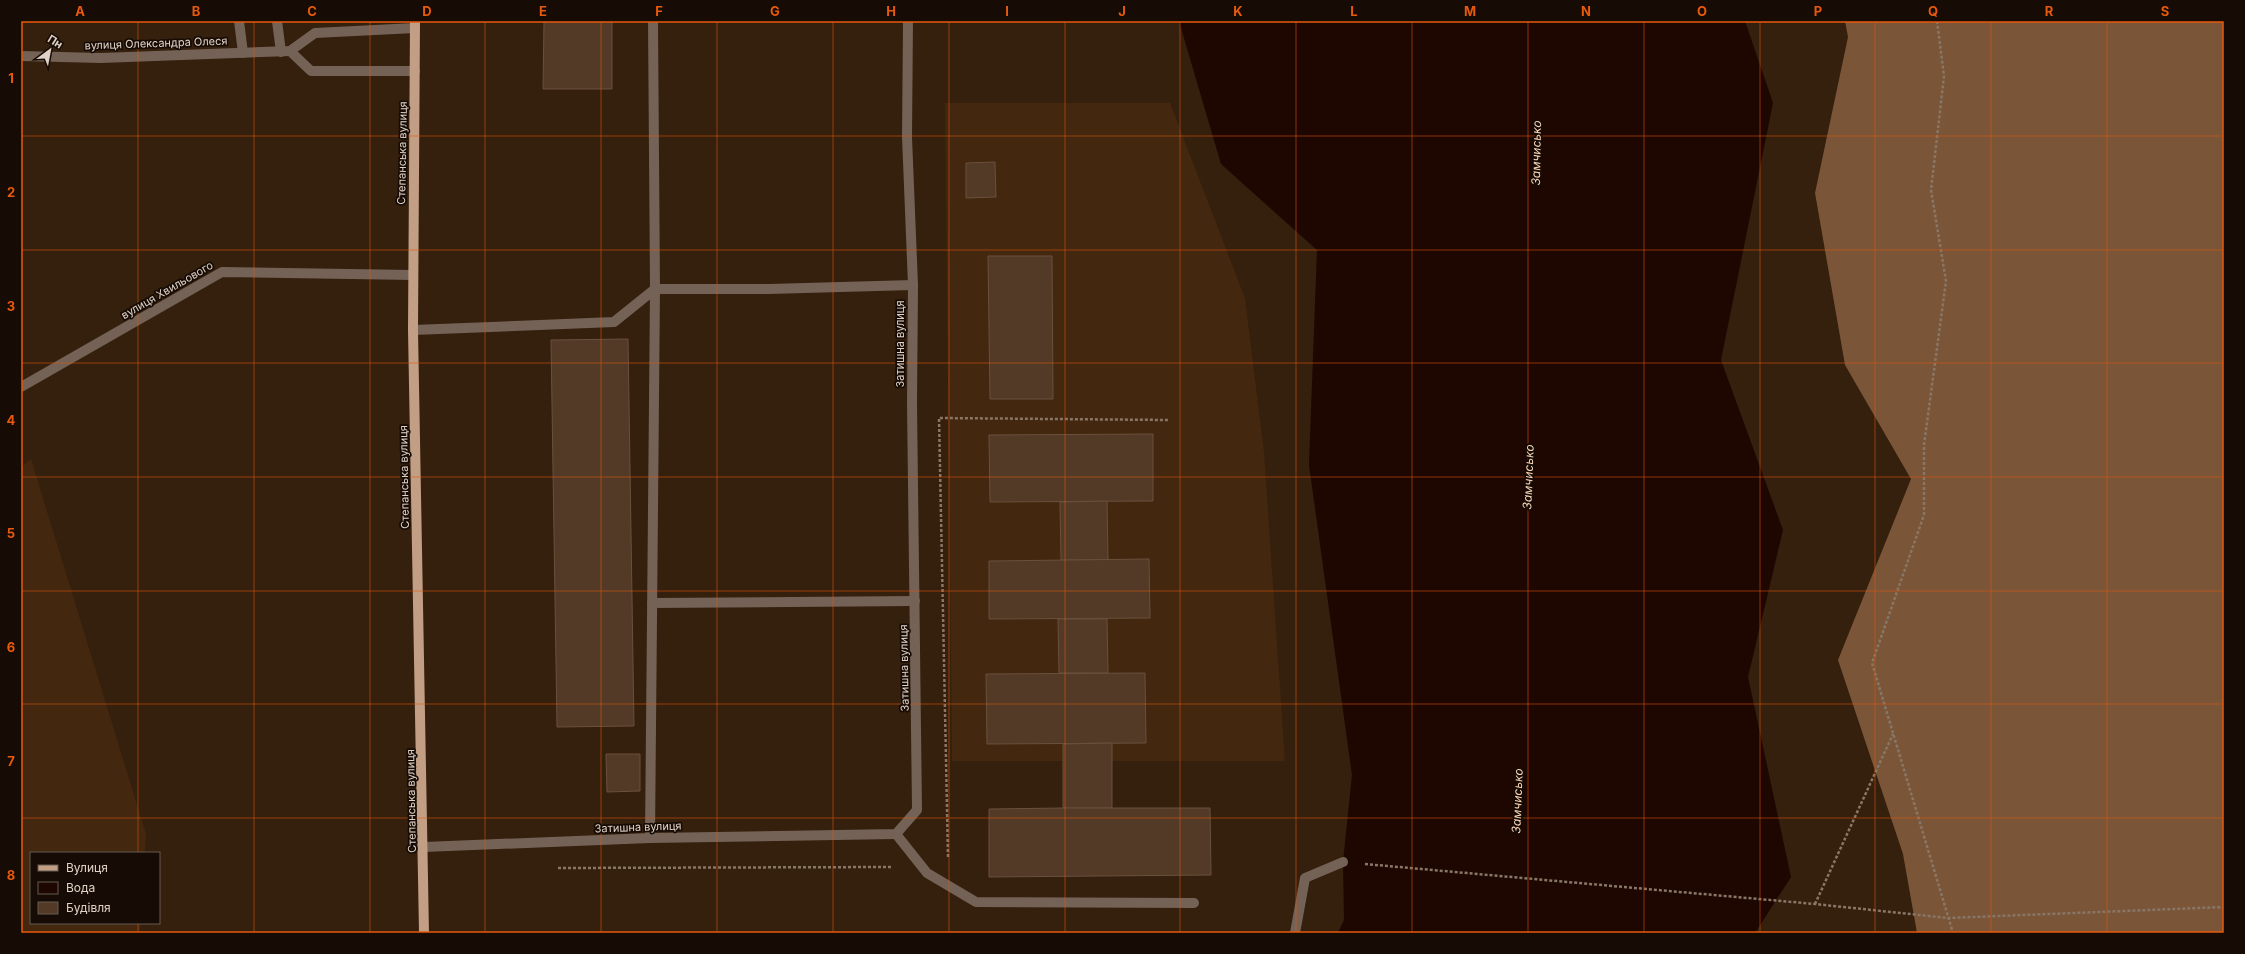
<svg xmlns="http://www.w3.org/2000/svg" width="2245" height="954" font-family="Inter,sans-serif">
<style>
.built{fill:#43270f}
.forest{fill:#7a5538}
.water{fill:#1d0700}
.building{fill:#523a27;stroke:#6a513d}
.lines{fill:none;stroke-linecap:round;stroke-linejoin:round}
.path{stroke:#887667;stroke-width:2.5;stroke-dasharray:3 2;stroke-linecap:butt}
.minor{stroke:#736255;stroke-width:10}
.major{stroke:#c19e84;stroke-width:10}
.grid{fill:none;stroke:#e8590c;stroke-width:1;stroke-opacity:0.55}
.labels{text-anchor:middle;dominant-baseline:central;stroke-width:3.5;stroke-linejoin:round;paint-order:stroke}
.street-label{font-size:11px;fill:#e0d1c6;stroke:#160c05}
.water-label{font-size:12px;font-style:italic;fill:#fad4b8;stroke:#160c05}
.neatline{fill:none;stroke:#e8590c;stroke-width:1.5}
.grid-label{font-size:13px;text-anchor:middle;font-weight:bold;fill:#e8590c}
</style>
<rect width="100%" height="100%" fill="#351f0d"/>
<g class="built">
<polygon points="945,103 1170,103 1245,298 1264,452 1285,761 952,761"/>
<polygon points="31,459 146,834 145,853 31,853 31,923 141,923 140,933 21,933 21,467"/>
</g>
<polygon class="forest" points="1845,21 2224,21 2224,933 1917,933 1903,854 1838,660 1911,479 1845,365 1815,193 1848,37"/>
<polygon class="water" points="1179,21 1745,21 1773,103 1721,360 1783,530 1748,677 1791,877 1755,933 1338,933 1344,920 1343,862 1352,775 1309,465 1317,250 1221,164"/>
<g class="building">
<polygon points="544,21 612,21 612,89 543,89"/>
<polygon points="995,162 996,197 966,198 966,163"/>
<polygon points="988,256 1052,256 1053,399 990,399"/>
<polygon points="628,339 634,726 557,727 551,340"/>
<polygon points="1153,434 1153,501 990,502 989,435"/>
<polygon points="1107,501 1108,560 1061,560 1060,502"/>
<polygon points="1149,559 1150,618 989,619 989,561"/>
<polygon points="1058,619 1107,619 1108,673 1059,673"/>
<polygon points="1145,673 1146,743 987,744 986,674"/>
<polygon points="1112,743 1112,808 1063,808 1063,744"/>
<polygon points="606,754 640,754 640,791 607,792"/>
<polygon points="1063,808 1210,808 1211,875 989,877 989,809"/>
</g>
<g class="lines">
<g class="path">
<polyline points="1937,21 1944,76 1931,190 1946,281 1924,445 1924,515 1872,663 1953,933"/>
<polyline points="948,857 939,418 1169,420"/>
<polyline points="1365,864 1815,904 1948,918 2224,907"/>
<polyline points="558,868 891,867"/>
<polyline points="1815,904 1893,734"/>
</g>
<g class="minor">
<polyline points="239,21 243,53"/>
<polyline points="277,21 281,52"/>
<polyline points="290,51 311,71 415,71"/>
<polyline points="21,56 101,58 290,51 315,33 415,28"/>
<polyline points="413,330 614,322 655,289 769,289 913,285"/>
<polyline points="21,387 222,272 413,275"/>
<polyline points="652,603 915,601"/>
<polyline points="896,834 927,873 976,902 1194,903"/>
<polyline points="650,838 655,289 653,21"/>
<polyline points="424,847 650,838 896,834 917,810 912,404 913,285 907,137 908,21"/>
<polyline points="1295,933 1305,878 1343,862"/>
</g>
<polyline class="major" points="415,21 413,330 424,933"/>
</g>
<path class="grid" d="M138 21V853M254 21V933M370 21V933M485 21V933M601 21V933M717 21V933M833 21V933M949 21V933M1065 21V933M1180 21V933M1296 21V933M1412 21V933M1528 21V933M1644 21V933M1760 21V933M1875 21V933M1991 21V933M2107 21V933M21 136H2224M21 250H2224M21 363H2224M21 477H2224M21 591H2224M21 704H2224M21 818H2224M138 923V933"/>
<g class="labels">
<g class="street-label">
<text transform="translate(156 43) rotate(-2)">вулиця Олександра Олеся</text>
<text transform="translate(402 153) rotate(-89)">Степанська вулиця</text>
<text transform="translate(167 290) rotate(-30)">вулиця Хвильового</text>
<text transform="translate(900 344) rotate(-90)">Затишна вулиця</text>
<text transform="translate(404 477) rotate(-91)">Степанська вулиця</text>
<text transform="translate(904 668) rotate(-91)">Затишна вулиця</text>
<text transform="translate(411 801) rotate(-91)">Степанська вулиця</text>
<text transform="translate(638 827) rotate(-2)">Затишна вулиця</text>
</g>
<g class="water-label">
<text transform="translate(1536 153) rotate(-89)">Замчисько</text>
<text transform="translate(1528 477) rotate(-88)">Замчисько</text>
<text transform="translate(1517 801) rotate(-88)">Замчисько</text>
</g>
</g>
<rect width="2245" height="954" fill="none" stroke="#160c05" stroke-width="44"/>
<rect x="30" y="852" width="130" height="72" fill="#160c05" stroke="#675b52"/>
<rect x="38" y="865" width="20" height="6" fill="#c19e84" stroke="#675b52"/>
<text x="66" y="872" font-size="12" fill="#e0d1c6">Вулиця</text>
<rect x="38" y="882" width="20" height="12" fill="#1d0700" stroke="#675b52"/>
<text x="66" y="892" font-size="12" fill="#e0d1c6">Вода</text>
<rect x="38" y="902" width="20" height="12" fill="#523a27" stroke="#675b52"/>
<text x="66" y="912" font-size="12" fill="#e0d1c6">Будівля</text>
<g transform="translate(50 50) rotate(32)" stroke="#160c05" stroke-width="3" paint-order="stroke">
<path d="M0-3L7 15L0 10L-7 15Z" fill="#e0d1c6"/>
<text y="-6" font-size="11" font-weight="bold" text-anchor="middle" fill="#e0d1c6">Пн</text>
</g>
<rect x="22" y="22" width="2201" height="910" class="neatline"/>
<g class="grid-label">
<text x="80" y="16">A</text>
<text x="196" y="16">B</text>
<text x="312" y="16">C</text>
<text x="427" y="16">D</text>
<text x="543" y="16">E</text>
<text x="659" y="16">F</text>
<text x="775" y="16">G</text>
<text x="891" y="16">H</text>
<text x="1007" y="16">I</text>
<text x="1122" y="16">J</text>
<text x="1238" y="16">K</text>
<text x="1354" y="16">L</text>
<text x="1470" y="16">M</text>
<text x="1586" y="16">N</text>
<text x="1702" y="16">O</text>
<text x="1818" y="16">P</text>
<text x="1933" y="16">Q</text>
<text x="2049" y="16">R</text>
<text x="2165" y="16">S</text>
<text x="11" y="83">1</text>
<text x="11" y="197">2</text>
<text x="11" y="311">3</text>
<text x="11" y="425">4</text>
<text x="11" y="538">5</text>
<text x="11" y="652">6</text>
<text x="11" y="766">7</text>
<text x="11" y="880">8</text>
</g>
</svg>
